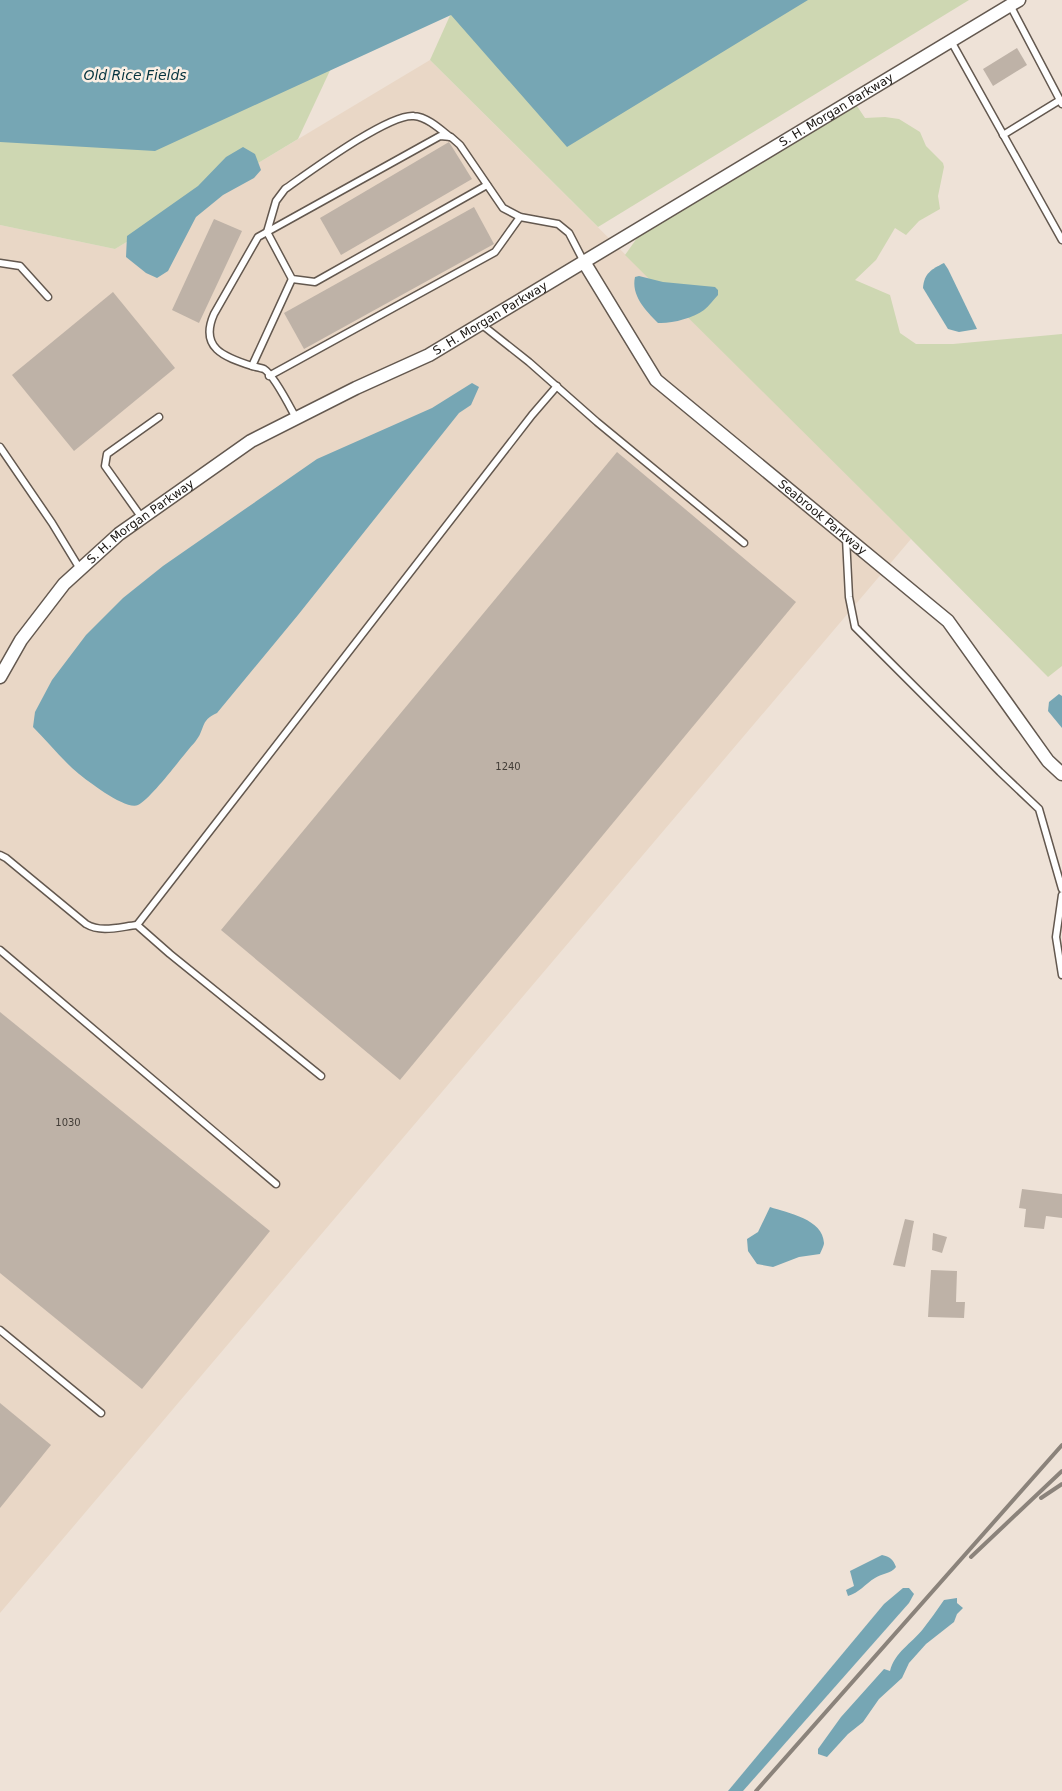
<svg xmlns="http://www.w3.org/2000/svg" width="1062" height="1791" font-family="'DejaVu Sans',sans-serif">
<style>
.built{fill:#e9d7c6}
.green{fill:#ced7b2}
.water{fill:#76a6b4}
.building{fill:#beb2a7}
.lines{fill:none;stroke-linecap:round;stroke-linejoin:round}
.service-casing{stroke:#63584f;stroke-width:9}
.minor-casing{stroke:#63584f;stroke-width:15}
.service{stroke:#fff;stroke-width:6}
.minor{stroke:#fff;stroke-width:12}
.rail{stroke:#8b837b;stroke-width:4}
.labels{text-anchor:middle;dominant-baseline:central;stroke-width:5;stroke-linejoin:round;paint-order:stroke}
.number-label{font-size:10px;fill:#423c36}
.street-label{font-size:12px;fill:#191511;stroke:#fbefe4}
.water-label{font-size:14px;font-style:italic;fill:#04333e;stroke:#fbefe4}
</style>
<rect width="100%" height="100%" fill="#eee2d7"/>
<polygon class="built" points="430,60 911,539 0,1613 0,225 115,249"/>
<g class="green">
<polygon points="0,0 363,0 298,139 115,249 0,225"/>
<polygon points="457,0 969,0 598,227 430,60"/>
<polygon points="853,100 865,118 885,117 899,119 920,132 926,146 943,163 944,167 938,196 940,209 919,221 906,235 895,228 876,260 855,280 890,295 900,333 916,344 953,344 1062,334 1062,666 1048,677 911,539 625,255 647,224"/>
</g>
<g class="water">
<polygon points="0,0 808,0 567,147 451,15 155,151 0,142"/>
<polygon points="243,147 255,154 261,170 254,178 223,195 196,217 168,271 157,278 146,273 126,257 127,236 198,186 226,157"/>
<path d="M944 263 948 269 977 329 959 332 948 329 923 288C924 273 932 269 944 263Z"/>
<path d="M639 276 663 282 715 287 718 290V295C713 300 709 306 704 310 693 318 671 324 658 323 645 310 631 295 635 277Z"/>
<path d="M472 383 479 387 471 405 459 413 298 615 217 713C199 721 206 729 195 742 183 755 152 798 138 805 127 811 89 782 79 774 62 760 48 742 33 727L35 712 52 680 86 635 123 598 163 566 317 459 432 408Z"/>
<polygon points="1059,694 1062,696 1062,728 1048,711 1049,702"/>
<path d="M770 1207C788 1213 823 1219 824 1243 824 1246 821 1251 820 1254L799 1257 773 1267 757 1264 748 1251 747 1239 758 1232Z"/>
<path d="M882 1555C890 1557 893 1559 896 1567 891 1574 882 1573 875 1578 865 1584 859 1593 848 1596L846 1590 854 1586 850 1571Z"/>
<polygon points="903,1588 909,1588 914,1594 909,1603 743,1791 728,1791 884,1604"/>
<path d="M957 1598V1603L963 1608 957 1614 954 1622 926 1644 909 1663 902 1678 879 1699 863 1722 848 1734 827 1757 818 1754V1749L841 1717 884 1669 890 1671C895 1652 911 1644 923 1629 930 1620 937 1610 944 1600Z"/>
</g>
<g class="building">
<polygon points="1017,48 1027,65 993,86 983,69"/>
<polygon points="449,142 472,179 341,255 320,218"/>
<polygon points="474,207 494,244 304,349 284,313"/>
<polygon points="214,219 242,231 199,323 172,310"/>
<polygon points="113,292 175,368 74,451 12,375"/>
<polygon points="617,452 796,602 400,1080 221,930"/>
<polygon points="0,1012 270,1231 142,1389 0,1273"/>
<polygon points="1022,1189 1062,1194 1062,1218 1046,1216 1044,1229 1024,1227 1026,1209 1019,1208"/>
<polygon points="905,1219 914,1221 905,1267 893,1265"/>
<polygon points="933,1233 947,1237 942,1253 932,1250"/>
<polygon points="931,1270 957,1271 956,1302 965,1302 964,1318 928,1317"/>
<polygon points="0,1403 51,1445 0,1508"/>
</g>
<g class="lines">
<defs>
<g id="service">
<polyline points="1010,5 1062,104"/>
<polyline points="951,41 1062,240"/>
<polyline points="1003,135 1060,100"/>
<path d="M450 137C440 129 427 117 414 116 389 113 308 173 285 189L276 201 267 232 292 279 315 282 487 185"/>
<polyline points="0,263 20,266 48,297"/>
<polyline points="481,324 529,362 597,422 744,543"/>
<polyline points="252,366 292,279"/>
<polyline points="269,376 495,252 520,217"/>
<path d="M296 418C290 407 274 375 264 369 261 368 256 367 252 366 224 357 199 348 214 314L258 237 440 136 451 137 460 145 503 208 520 217 558 224 569 233 584 262"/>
<polyline points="0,447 52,523 80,569"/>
<polyline points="142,518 105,466 107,454 159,417"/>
<polyline points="846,538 849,597 855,627 1000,772 1039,809 1062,889"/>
<path d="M0 855 6 858 86 924C101 933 119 927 137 925L170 954 321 1076"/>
<polyline points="1062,895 1056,937 1062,975"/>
<polyline points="137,925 532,415 557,386"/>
<polyline points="0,950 276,1184"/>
<polyline points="0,1330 101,1413"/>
</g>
<g id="minor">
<path id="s1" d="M584 262 656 380 948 621 1048 761 1062 774"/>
<path id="s2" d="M0 677 21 640 64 584 119 534 251 441 356 388 429 355 1019 0"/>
</g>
</defs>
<use href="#service" class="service-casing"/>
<use href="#minor" class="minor-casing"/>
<use href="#service" class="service"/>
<use href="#minor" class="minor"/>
<g class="rail">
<polyline points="1041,1498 1062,1484"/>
<polyline points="971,1557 1062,1471"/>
<polyline points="756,1791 1062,1445"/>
</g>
</g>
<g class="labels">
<g class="number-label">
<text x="508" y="766">1240</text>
<text x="68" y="1122">1030</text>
</g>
<g class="street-label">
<text stroke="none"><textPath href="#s2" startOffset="1022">S. H. Morgan Parkway</textPath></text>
<text stroke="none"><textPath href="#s2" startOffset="618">S. H. Morgan Parkway</textPath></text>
<text stroke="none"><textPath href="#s1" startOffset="354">Seabrook Parkway</textPath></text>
<text stroke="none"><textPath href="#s2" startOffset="212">S. H. Morgan Parkway</textPath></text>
</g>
<g class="water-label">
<text x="135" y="75">Old Rice Fields</text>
</g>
</g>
</svg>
